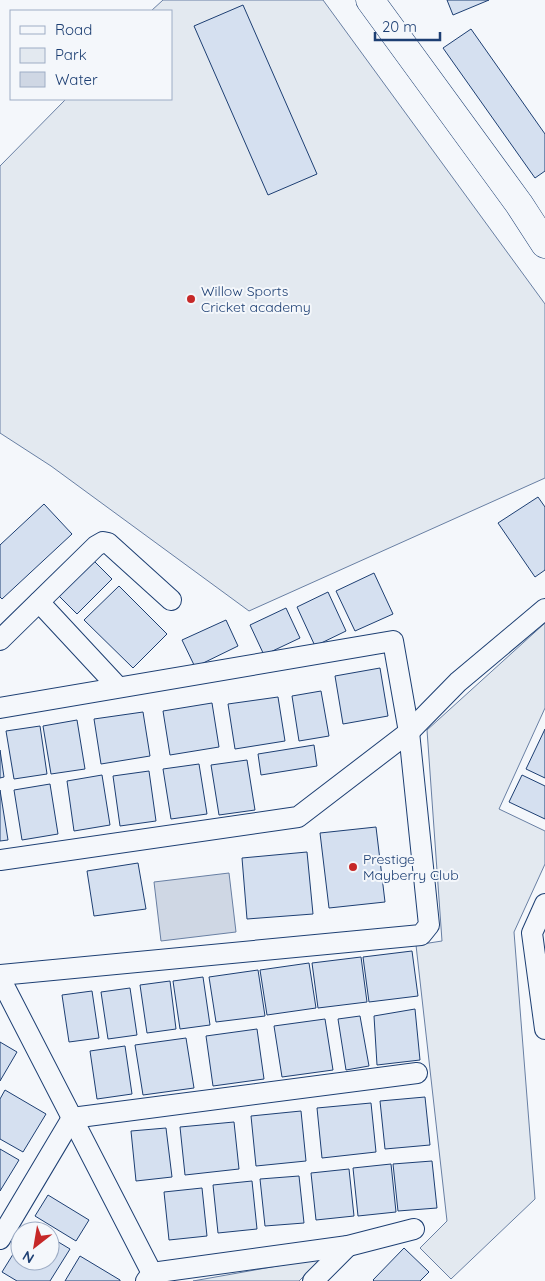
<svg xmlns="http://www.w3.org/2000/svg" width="545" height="1281" font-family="Quicksand,sans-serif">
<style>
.green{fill:#e3e9f0;stroke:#687fa3}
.water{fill:#cfd7e4;stroke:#687fa3}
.building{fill:#d5e0f0;stroke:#1d3f73}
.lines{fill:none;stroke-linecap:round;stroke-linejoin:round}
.street-casing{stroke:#1d3f73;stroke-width:22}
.secondary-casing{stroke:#1d3f73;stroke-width:29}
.street{stroke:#f4f7fb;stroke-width:20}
.secondary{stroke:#f4f7fb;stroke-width:28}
.poi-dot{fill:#c62828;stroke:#f4f7fb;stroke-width:2}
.labels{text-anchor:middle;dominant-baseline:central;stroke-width:4;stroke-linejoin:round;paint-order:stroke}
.poi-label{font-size:14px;fill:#1d3f73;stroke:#f4f7fb;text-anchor:start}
</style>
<rect width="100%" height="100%" fill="#f4f7fb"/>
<g class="green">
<polygon points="163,0 323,0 545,304 545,478 249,611 51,466 0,433 0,166 66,99 171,99 171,11 151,11"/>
<polygon points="545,623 545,708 499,809 545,831 545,864 514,932 535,1199 451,1279 420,1248 447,1221 416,945 442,941 427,730"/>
<polygon points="322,1258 299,1281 193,1281"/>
</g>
<polygon class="water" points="229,873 236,932 161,941 154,882"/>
<g class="building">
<polygon points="447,0 489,0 453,15"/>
<polygon points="243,5 317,174 268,195 194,26"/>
<polygon points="471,29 545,134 545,171 535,178 443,48"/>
<polygon points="538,497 545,507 545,570 535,577 498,523"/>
<polygon points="44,504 72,534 2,599 0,597 0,545"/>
<polygon points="93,560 112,579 77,614 58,595"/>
<polygon points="374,573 393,614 355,631 336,591"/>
<polygon points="119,586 167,634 133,668 84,620"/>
<polygon points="328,592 346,631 315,646 297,607"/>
<polygon points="286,608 300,638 264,655 250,625"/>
<polygon points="226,620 238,646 195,667 182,640"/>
<polygon points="380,668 388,716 343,724 335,676"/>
<polygon points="321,691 329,736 299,741 292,696"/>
<polygon points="278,697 285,741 235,749 228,704"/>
<polygon points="212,703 219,747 170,755 163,711"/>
<polygon points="143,712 150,756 101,764 94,719"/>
<polygon points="77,720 85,769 51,774 43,726"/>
<polygon points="40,726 47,774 14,779 6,731"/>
<polygon points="545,729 545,778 526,769"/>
<polygon points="314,745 317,766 261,775 258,754"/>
<polygon points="0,750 4,777 0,778"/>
<polygon points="247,760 255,810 219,815 211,765"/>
<polygon points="199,764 207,814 171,819 163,769"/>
<polygon points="149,771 156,821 120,826 113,776"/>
<polygon points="102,775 110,825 74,831 67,781"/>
<polygon points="522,775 545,786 545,819 509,802"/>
<polygon points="50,784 58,834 22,840 14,790"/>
<polygon points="0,790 8,840 0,841"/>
<polygon points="376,827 385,902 329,908 320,833"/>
<polygon points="307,852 313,914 247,919 242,858"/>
<polygon points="138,863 146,909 94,916 87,871"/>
<polygon points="412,951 418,996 369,1002 363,957"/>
<polygon points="361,957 367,1002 318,1008 312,963"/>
<polygon points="309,963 316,1008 267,1015 260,970"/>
<polygon points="258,970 265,1016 216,1022 209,977"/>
<polygon points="203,977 210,1025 180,1029 173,981"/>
<polygon points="170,981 176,1029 147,1033 140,985"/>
<polygon points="130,988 137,1035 108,1039 101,992"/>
<polygon points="92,991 99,1038 69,1042 62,995"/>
<polygon points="415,1009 420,1060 377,1065 374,1016"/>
<polygon points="360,1016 369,1066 346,1070 338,1019"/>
<polygon points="325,1019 333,1070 282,1077 274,1026"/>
<polygon points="257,1029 264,1079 213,1086 206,1036"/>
<polygon points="186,1038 194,1088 143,1095 135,1045"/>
<polygon points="0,1042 17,1052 0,1081"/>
<polygon points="125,1046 132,1094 97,1099 90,1051"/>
<polygon points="5,1090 46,1114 23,1152 0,1139 0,1099"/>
<polygon points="425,1097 430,1145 385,1149 380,1101"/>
<polygon points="371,1103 376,1152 322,1158 317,1108"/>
<polygon points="301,1111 306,1161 256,1166 251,1116"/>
<polygon points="234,1122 239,1169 185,1175 180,1127"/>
<polygon points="166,1128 172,1177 136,1181 131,1131"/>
<polygon points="0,1149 19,1160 0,1191"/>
<polygon points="432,1161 437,1208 398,1211 393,1164"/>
<polygon points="391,1164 396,1212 358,1216 353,1168"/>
<polygon points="349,1169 354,1216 316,1220 311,1173"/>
<polygon points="299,1176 304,1223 265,1226 260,1179"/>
<polygon points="252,1181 257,1229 218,1233 213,1185"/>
<polygon points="202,1188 207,1236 169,1240 164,1192"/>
<polygon points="48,1195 89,1220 76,1241 35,1216"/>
<polygon points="31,1225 40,1231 27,1231"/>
<polygon points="50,1237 70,1249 50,1281 17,1281 2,1272 20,1243 20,1261 50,1261"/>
<polygon points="404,1248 429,1272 420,1281 374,1281 373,1280"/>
<polygon points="80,1256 120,1280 120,1281 65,1281"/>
</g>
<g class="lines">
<defs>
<g id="street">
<polyline points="39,602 118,687"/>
<polyline points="0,640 96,546 103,542 108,543 171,600"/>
<polyline points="0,708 393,641 409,732 429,925 421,935 0,975"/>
<polyline points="0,860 298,817 409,732 458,682 545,609"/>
<polyline points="545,904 532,933 545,1029"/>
<polyline points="0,978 156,1281"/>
<polyline points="0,1239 72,1118 417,1073"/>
<polyline points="146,1281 152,1273 348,1246 414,1229"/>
<polyline points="313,1281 348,1246"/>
</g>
<polyline id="secondary" points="370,0 519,204 545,244"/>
</defs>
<use href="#street" class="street-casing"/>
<use href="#secondary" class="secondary-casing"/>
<use href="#street" class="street"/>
<use href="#secondary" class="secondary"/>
</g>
<g class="poi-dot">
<circle cx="191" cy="299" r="5"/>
<circle cx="353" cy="867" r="5"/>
</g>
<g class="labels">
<g class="poi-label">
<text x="201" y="291">Willow Sports<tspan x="201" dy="16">Cricket academy</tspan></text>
<text x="363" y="859">Prestige<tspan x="363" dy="16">Mayberry Club</tspan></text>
</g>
</g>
<rect x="10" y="10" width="162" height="90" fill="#f4f7fb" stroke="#9eadc5"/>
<rect x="20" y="26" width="25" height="8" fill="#f4f7fb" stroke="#9eadc5"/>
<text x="55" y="35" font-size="15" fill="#1d3f73">Road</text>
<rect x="20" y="48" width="25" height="15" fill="#e3e9f0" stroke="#9eadc5"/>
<text x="55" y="60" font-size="15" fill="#1d3f73">Park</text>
<rect x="20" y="72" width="25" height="15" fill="#cfd7e4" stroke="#9eadc5"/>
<text x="55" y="85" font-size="15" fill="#1d3f73">Water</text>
<g transform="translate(35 1246) rotate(211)"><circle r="24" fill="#f4f7fb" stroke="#9eadc5"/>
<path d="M0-4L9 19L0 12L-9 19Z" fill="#c62828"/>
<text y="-8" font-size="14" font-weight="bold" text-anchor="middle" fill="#1d3f73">N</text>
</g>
<path d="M375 32v8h65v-8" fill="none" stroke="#1d3f73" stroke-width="2.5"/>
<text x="382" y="32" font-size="15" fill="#1d3f73" stroke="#f4f7fb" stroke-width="4" paint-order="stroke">20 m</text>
</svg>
